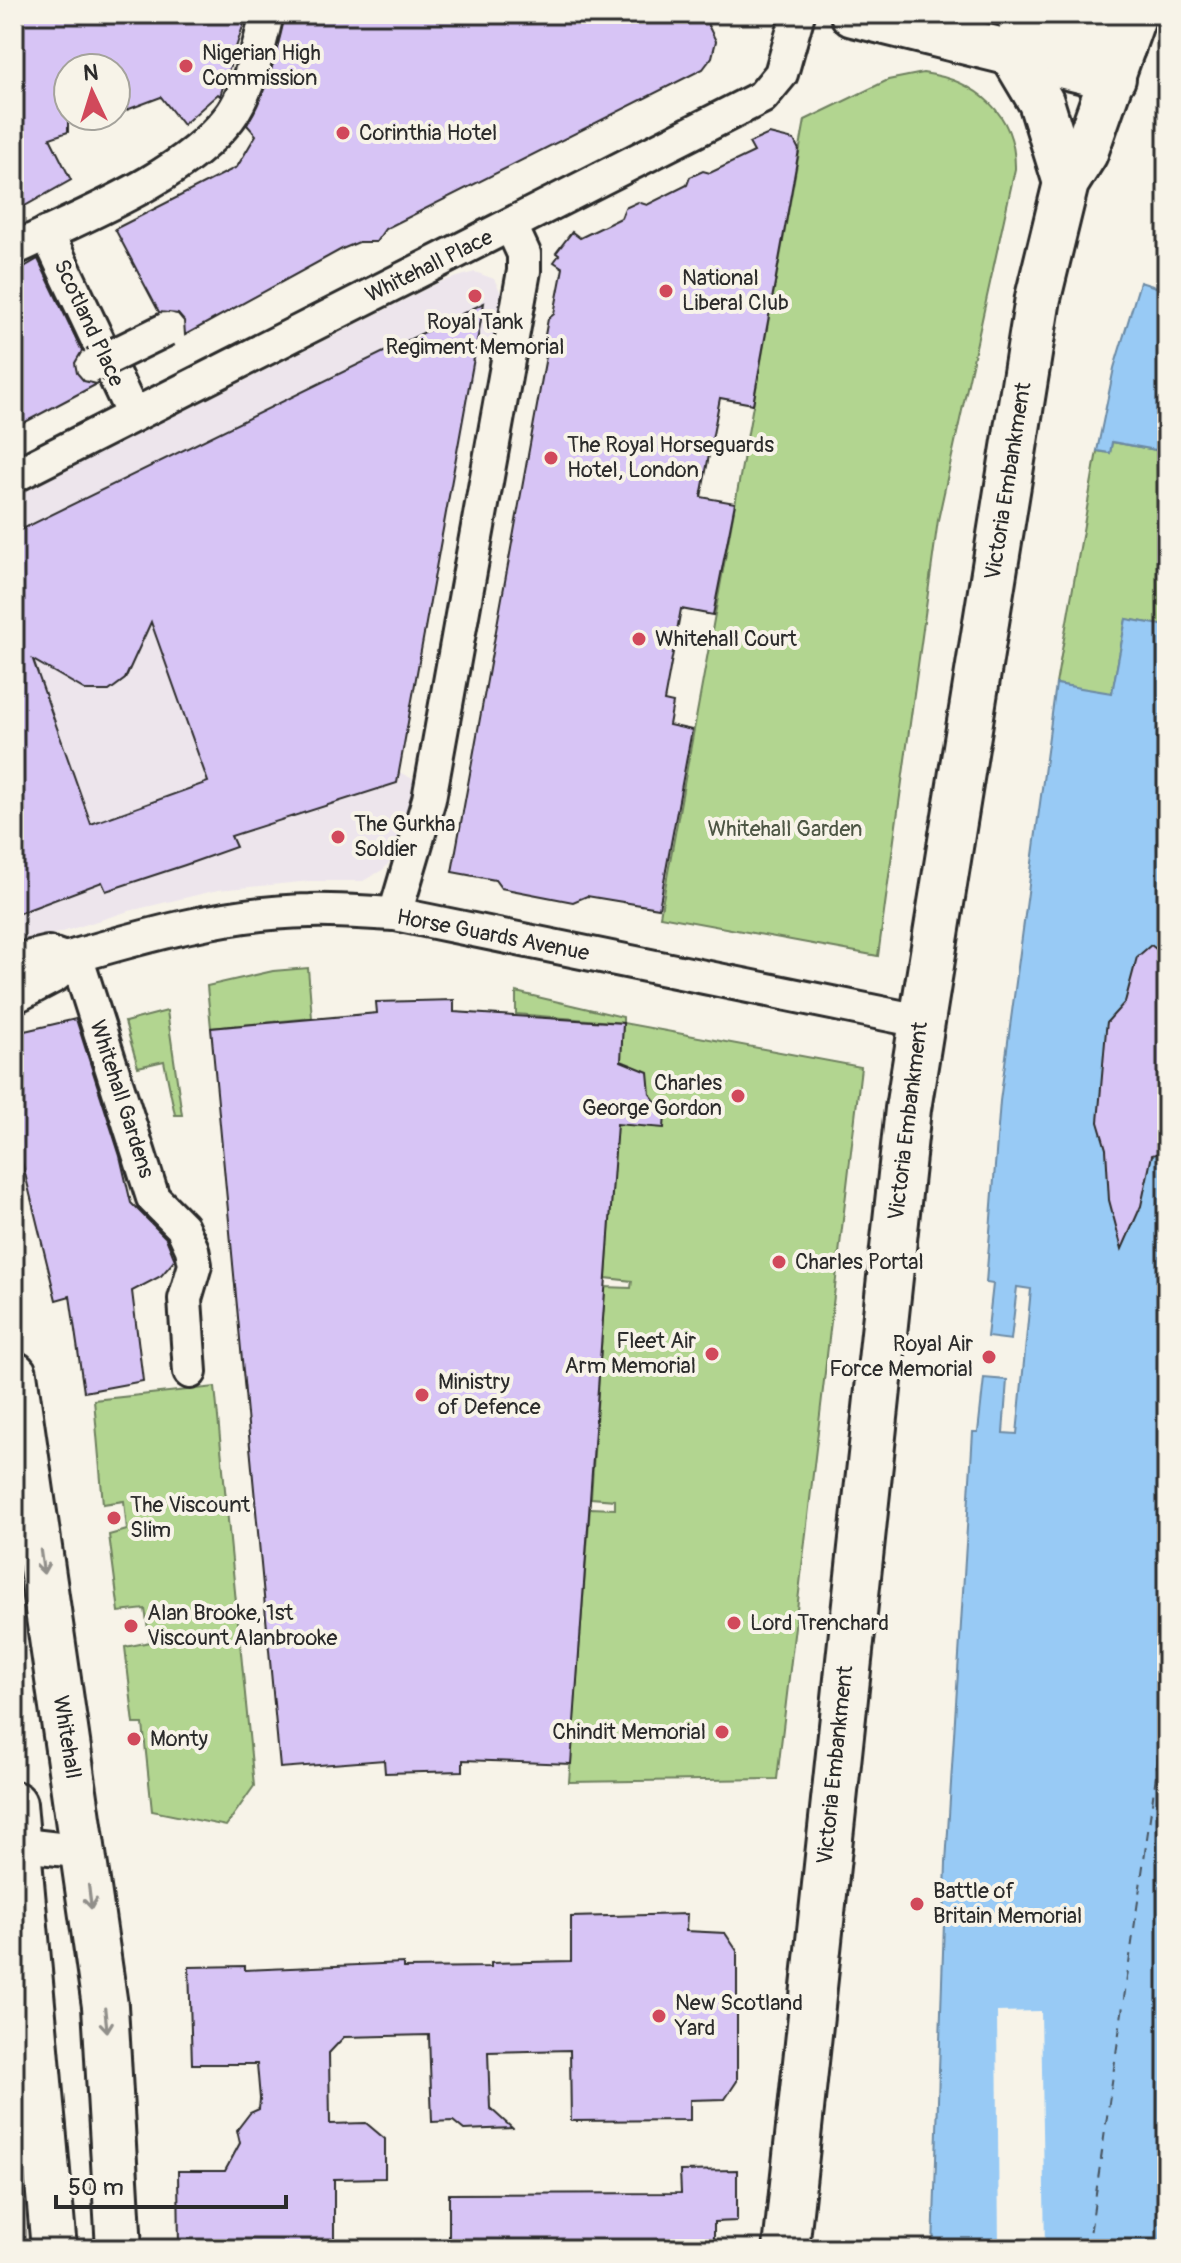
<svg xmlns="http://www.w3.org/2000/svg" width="1181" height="2263" font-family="Pangolin,sans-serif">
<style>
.built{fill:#ede5ec}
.green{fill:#b2d590;stroke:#6e805e;stroke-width:2}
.water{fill:#98caf5;stroke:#6c8aa4;stroke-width:2}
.pier{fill:#f7f3e8}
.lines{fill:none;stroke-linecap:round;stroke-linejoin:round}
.ferry{stroke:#46535e;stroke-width:2;stroke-dasharray:10 8;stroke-linecap:butt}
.building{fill:#d7c4f5;stroke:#2b2b2b;stroke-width:2;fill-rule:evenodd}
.street-casing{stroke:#2b2b2b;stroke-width:38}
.primary-casing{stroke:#2b2b2b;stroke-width:50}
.street{stroke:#f7f3e8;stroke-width:32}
.primary{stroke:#f7f3e8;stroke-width:44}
.street-bridge-casing{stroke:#2b2b2b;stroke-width:38;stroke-linecap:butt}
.street-bridge{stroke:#f7f3e8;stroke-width:32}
.oneway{stroke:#918f8a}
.poi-dot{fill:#d1495b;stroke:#f7f3e8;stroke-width:3}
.labels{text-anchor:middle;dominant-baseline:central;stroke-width:8;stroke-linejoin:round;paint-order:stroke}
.poi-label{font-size:22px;fill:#2b2b2b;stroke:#f7f3e8;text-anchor:start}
.street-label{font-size:22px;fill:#2b2b2b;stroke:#f7f3e8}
.park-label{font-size:22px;fill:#4d5644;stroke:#f7f3e8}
</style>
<rect width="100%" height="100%" fill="#f7f3e8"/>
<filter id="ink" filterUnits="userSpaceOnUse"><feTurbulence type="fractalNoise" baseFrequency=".0125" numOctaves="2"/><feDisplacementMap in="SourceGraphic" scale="16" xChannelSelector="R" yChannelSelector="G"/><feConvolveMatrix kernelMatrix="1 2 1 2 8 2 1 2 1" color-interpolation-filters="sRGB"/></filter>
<g filter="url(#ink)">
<polygon class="built" points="475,272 494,279 508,307 503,341 480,338 399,772 417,781 418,797 392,859 384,869 363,881 311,881 218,890 129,911 14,947 14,497 440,282"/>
<g class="green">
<path d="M923 73C976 80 1016 113 1015 169L938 520 878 956 660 916 805 120 888 80Z"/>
<polygon points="1112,442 1167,452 1163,513 1167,514 1167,626 1126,619 1112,694 1056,684 1097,451 1110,453"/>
<polygon points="308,968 312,1018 211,1028 207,986 273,971"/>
<polygon points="516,992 623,1017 623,1023 861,1067 777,1779 569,1782 590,1508 615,1509 615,1500 591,1498 605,1287 631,1288 632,1281 606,1278 623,1023 516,1014"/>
<polygon points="167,1011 182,1115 175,1115 164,1061 138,1067 125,1022"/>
<polygon points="215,1387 254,1786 226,1826 152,1811 143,1724 134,1724 125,1647 150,1642 145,1609 119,1612 109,1535 127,1530 124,1501 103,1504 94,1400"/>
</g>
<g class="water">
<polygon points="1160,276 1167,278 1167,452 1112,442 1110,453 1097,451 1114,368 1140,282 1156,287"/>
<polygon points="1126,619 1167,626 1167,2249 933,2249 946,1863 973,1432 978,1432 984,1378 1007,1380 1003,1433 1017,1434 1031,1289 1017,1287 1011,1340 987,1337 993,1284 986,1283 1000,1101 1056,684 1112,693"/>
</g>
<polygon class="pier" points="1041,2011 1045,2249 999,2249 997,2012"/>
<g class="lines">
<polyline class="ferry" points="1088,2249 1167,1699"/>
</g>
<g class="building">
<polygon points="14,14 247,14 220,96 218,94 183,125 161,97 116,114 116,68 68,68 68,132 50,138 71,180 14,212"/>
<polygon points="285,14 676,14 706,21 716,41 712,57 703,69 385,229 376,242 359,242 342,249 185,335 184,321 178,314 159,312 115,229 237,167 256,135 247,125 270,75"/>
<polygon points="769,134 794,140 799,150 753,404 720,398 701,497 735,503 713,615 681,609 664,701 673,703 669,725 692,730 659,908 587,896 573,902 501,888 495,880 452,872 549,340 545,335 548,319 554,314 563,268 554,262 559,255 556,253 572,232 580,238 621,218 625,208 638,202 647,205 687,185 690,177 703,171 710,173 754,152 749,143"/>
<polygon points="38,259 82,351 75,363 77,373 84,381 97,384 14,428 14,273"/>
<path d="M484 303 397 783 231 836 236 847 185 865 106 891 102 882 14 915V533ZM151 622 208 782 91 824 33 660 87 691H109L125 679Z"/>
<polygon points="1151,945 1165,956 1167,1143 1164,1152 1152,1155 1141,1206 1122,1249 1109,1200 1106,1149 1098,1122 1106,1030 1107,1022 1125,1002 1137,957"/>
<polygon points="454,1000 454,1012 623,1023 621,1061 648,1072 650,1094 665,1114 664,1128 617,1124 571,1764 463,1760 463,1771 385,1773 384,1760 280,1768 211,1028 377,1013 376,1002"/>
<polygon points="76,1019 120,1156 131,1203 166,1238 175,1260 161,1276 132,1291 143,1381 84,1392 70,1296 56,1300 14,1129 14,1055 21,1054 16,1033"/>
<polygon points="687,1914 686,1931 725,1933 737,1951 737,2081 725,2099 690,2100 690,2120 571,2121 570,2050 488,2052 490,2108 512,2128 464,2130 453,2121 432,2122 429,2035 344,2037 329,2053 330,2124 366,2123 385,2139 385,2178 334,2179 334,2249 179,2249 178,2171 225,2171 240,2143 237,2130 250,2113 259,2109 260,2099 257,2064 192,2064 189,1967 245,1966 245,1970 403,1963 403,1968 491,1967 491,1963 571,1961 571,1917"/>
<polygon points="737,2170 737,2221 714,2222 714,2249 449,2249 449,2194 681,2193 680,2171"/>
</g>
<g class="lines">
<defs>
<g id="street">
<polyline points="47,233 132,413"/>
<path d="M14 249C82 216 181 179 229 118 248 94 260 44 267 14"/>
<polyline points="14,476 762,97 781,74 798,14"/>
<polyline points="395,914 429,799 524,271 524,254 511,226"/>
<polyline points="76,956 153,1198 182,1227 192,1249 195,1265 185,1299 190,1372"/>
<path d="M14 961 48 953 65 959C144 936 227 912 310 911 338 910 367 913 395 914L920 1021"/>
<polyline points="14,997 56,975 65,959"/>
<polyline points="14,1844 85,1852"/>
</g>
<g id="primary">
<polyline points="853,14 1113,78"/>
<polyline points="1018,14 1052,24 1085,27 1123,46"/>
<polyline points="1013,55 1041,102 1066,183"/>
<polyline points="14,1374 105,2006 119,2249"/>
<polyline points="14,1804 54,2249"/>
<polyline points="786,2249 908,1109 1038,298 1066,183 1085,153 1134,14"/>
</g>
</defs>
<use href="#street" class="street-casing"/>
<use href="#primary" class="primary-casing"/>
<use href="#street" class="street"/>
<use href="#primary" class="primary"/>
<defs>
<polyline id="street-bridge" points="94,365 167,329"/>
</defs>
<use href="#street-bridge" class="street-bridge-casing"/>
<use href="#street-bridge" class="street-bridge"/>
</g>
<defs><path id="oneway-shaft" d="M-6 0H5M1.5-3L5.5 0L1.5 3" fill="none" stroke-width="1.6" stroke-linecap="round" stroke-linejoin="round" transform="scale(2)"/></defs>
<g class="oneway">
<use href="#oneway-shaft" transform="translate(42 1562) rotate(82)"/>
<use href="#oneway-shaft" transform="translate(90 1897) rotate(83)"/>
<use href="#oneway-shaft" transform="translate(106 2020) rotate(84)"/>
</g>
</g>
<g class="poi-dot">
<circle cx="186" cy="66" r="8"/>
<circle cx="343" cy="133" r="8"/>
<circle cx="666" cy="291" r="8"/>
<circle cx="475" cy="296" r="8"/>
<circle cx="551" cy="458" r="8"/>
<circle cx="639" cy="639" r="8"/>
<circle cx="338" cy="837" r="8"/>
<circle cx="738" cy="1096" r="8"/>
<circle cx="779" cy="1262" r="8"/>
<circle cx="712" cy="1354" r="8"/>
<circle cx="989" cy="1357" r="8"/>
<circle cx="422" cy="1395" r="8"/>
<circle cx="114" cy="1518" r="8"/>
<circle cx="734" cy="1623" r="8"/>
<circle cx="131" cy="1626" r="8"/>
<circle cx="722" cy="1732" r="8"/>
<circle cx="134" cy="1739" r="8"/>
<circle cx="917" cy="1904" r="8"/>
<circle cx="659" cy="2016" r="8"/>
</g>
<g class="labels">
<g class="poi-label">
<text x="202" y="53">Nigerian High<tspan x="202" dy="25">Commission</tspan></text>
<text x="359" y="133">Corinthia Hotel</text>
<text x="682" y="278">National<tspan x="682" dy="25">Liberal Club</tspan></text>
<text x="475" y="322" text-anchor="middle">Royal Tank<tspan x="475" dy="25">Regiment Memorial</tspan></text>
<text x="567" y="445">The Royal Horseguards<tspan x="567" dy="25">Hotel, London</tspan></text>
<text x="655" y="639">Whitehall Court</text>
<text x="354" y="824">The Gurkha<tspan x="354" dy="25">Soldier</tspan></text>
<text x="722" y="1083" text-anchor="end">Charles<tspan x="722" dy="25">George Gordon</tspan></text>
<text x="795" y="1262">Charles Portal</text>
<text x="696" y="1341" text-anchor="end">Fleet Air<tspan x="696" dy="25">Arm Memorial</tspan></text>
<text x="973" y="1344" text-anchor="end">Royal Air<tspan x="973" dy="25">Force Memorial</tspan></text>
<text x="438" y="1382">Ministry<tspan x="438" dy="25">of Defence</tspan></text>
<text x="130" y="1505">The Viscount<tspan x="130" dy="25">Slim</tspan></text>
<text x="147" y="1613">Alan Brooke, 1st<tspan x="147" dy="25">Viscount Alanbrooke</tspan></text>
<text x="750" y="1623">Lord Trenchard</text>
<text x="706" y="1732" text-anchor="end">Chindit Memorial</text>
<text x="150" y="1739">Monty</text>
<text x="933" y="1891">Battle of<tspan x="933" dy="25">Britain Memorial</tspan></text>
<text x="675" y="2003">New Scotland<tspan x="675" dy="25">Yard</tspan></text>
</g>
<g class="street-label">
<text transform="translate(429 266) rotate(-26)">Whitehall Place</text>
<text transform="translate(89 323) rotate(65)">Scotland Place</text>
<text transform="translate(1008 481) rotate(-81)">Victoria Embankment</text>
<text transform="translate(493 935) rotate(11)">Horse Guards Avenue</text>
<text transform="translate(122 1099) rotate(72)">Whitehall Gardens</text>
<text transform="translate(908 1121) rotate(-83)">Victoria Embankment</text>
<text transform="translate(67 1737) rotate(81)">Whitehall</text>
<text transform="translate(835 1765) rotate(-84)">Victoria Embankment</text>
</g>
<g class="park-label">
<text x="785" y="829">Whitehall Garden</text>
</g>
</g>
<rect width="1181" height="2263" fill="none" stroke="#f7f3e8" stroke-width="48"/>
<rect x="24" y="24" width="1133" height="2215" fill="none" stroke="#2b2b2b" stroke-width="3" filter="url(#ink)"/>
<g transform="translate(92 92) rotate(356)"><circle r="38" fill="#f7f3e8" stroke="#a5a39c" stroke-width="2"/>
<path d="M0-6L14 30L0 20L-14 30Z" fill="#d1495b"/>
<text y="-12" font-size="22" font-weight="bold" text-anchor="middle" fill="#2b2b2b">N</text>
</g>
<path d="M56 2195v12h230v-12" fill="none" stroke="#2b2b2b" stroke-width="4"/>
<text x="68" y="2195" font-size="24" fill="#2b2b2b" stroke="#f7f3e8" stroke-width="6" paint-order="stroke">50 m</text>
</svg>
